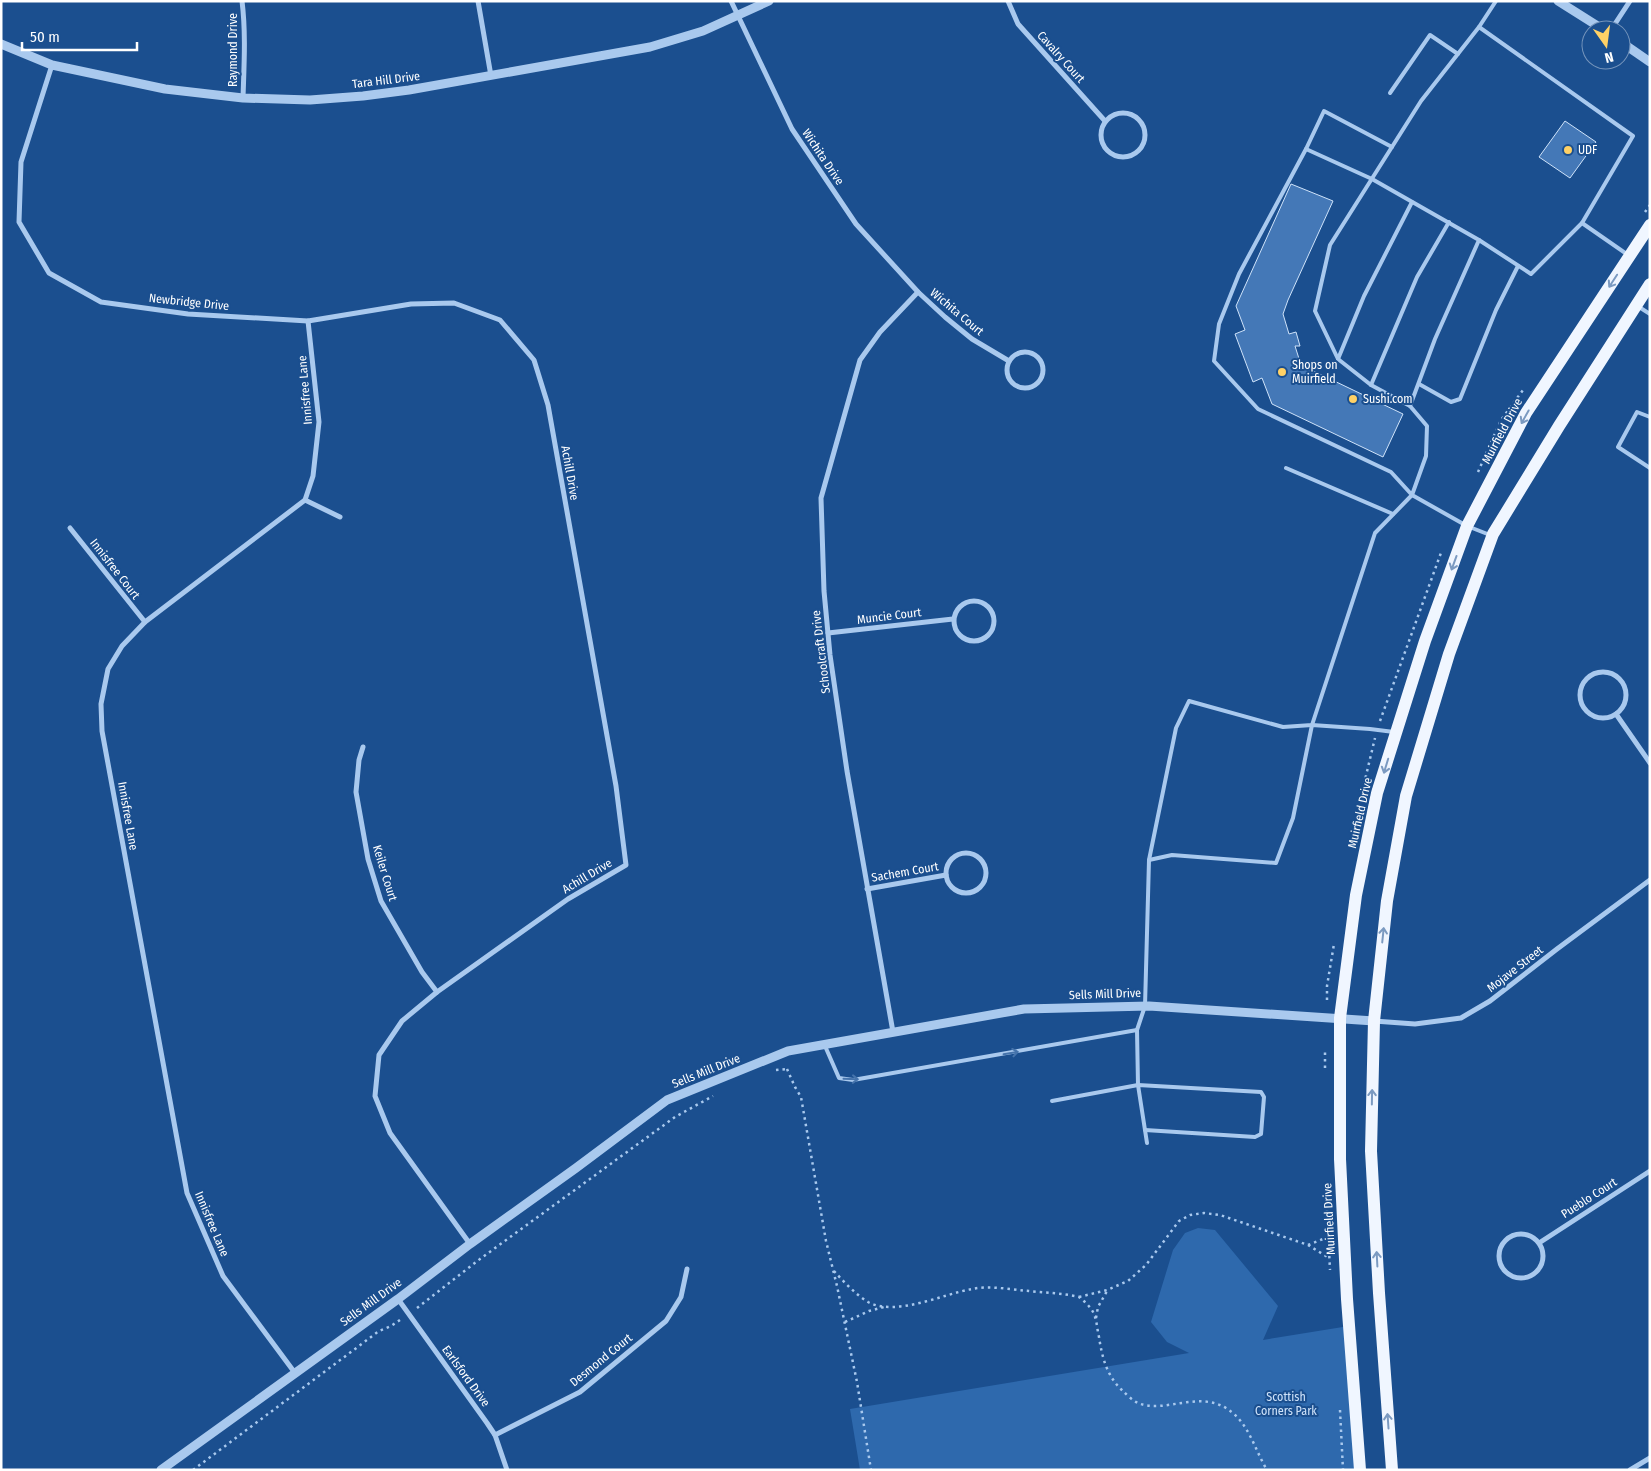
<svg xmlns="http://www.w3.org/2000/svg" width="1651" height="1471" font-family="'Fira Sans Condensed',sans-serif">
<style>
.green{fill:#2e69ad}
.building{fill:#4478b7;stroke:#cfe3fa}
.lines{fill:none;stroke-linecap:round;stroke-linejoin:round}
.path{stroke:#a9c9ee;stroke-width:2.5;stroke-dasharray:2.5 4;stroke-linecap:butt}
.service{stroke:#a9c9ee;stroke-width:4}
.minor{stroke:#a9c9ee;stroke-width:5}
.tertiary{stroke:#a9c9ee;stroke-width:9}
.primary{stroke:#f0f6ff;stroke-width:12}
.oneway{stroke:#7b9ac1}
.oneway2{stroke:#4674ac}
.poi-dot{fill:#ffd166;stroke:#1b4f8f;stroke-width:2}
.labels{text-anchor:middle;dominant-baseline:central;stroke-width:4;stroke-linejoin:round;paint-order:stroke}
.street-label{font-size:12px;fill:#fff;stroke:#1b4f8f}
.poi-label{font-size:12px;fill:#fff;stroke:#1b4f8f;text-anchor:start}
.park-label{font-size:12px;fill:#cfe3fa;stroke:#1b4f8f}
</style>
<rect width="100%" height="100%" fill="#1b4f8f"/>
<polygon class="green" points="1198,1228 1215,1230 1278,1306 1263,1340 1349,1326 1360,1470 860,1470 850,1409 1189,1353 1167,1342 1151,1322 1173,1250 1185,1233"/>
<g class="building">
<polygon points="1565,121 1596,142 1570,178 1539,157"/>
<polygon points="1291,184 1333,201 1288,300 1283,314 1289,334 1296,332 1300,346 1295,346 1301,365 1403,414 1383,457 1272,404 1262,378 1253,382 1235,334 1245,330 1236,306"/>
</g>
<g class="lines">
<g class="path">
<polyline points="1645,212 1650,205"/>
<polyline points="1478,472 1501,420 1523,390"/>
<polyline points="1380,721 1442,550"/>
<polyline points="1364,784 1375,738"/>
<polyline points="1351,845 1361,796"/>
<polyline points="1327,1000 1327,986 1334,944"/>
<polyline points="1325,1068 1325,1051"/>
<polyline points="787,1069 795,1087 801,1097 826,1241 837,1286 857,1382 871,1470"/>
<polyline points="776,1070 787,1069"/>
<polyline points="1326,1191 1330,1270"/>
<polyline points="1308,1245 1328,1237"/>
<path d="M834 1271C844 1282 855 1294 868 1302 896 1317 943 1294 972 1289 991 1285 1011 1290 1029 1291 1046 1293 1063 1293 1079 1297 1085 1302 1091 1307 1094 1314 1097 1321 1097 1329 1099 1337 1102 1357 1107 1377 1123 1391 1127 1395 1133 1401 1138 1403 1166 1415 1203 1386 1234 1414 1250 1428 1256 1452 1267 1470"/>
<polyline points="1079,1297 1107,1290 1128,1281 1146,1265 1179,1221 1190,1215 1204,1213 1220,1215 1308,1245 1329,1258"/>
<polyline points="417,1308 480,1259 675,1117 713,1096"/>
<polyline points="1096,1318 1098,1307 1107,1291"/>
<polyline points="845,1322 869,1311 884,1307"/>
<polyline points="1340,1410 1343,1470"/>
<polyline points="193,1470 379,1331 391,1326 400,1320"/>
</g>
<g class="service">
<polyline points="1496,1 1479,27 1633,136 1582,223"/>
<polyline points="1390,93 1430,35 1458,54"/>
<polyline points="1306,149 1324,111 1392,147"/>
<polyline points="1479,240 1531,274 1582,223 1628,255"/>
<polyline points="1639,307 1650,314"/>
<polyline points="1338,359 1364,296 1412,202"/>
<polyline points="1419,384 1451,402 1460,399 1496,310 1518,266"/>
<polyline points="1371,385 1417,277 1449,222"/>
<polyline points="1410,406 1371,385 1338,359 1315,311 1330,245 1421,101 1479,27"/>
<polyline points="1650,417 1637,412 1618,447 1650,468"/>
<polyline points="1286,468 1393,514"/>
<polyline points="1149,860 1176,728 1189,701 1283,727 1312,725 1375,533 1412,495 1391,472 1258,409 1214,361 1219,324 1239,274 1306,149 1372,179 1479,240 1435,339 1410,406 1427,426 1426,456 1412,495 1467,526 1490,535"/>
<polyline points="825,1046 839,1078 853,1080 1137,1030"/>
<polyline points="1052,1101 1138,1085 1261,1092 1264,1097 1261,1134 1255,1137 1145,1130"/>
<polyline points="1147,1143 1138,1085 1137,1030 1145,1006 1149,860 1172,855 1276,863 1293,818 1312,725 1370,729 1394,732"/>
</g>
<g class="minor">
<path d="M242 1C246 33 244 66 243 98"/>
<polyline points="478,1 491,76"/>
<polyline points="731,1 792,129 856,224 918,292 945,317 972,339 1009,361"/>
<polyline points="1008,1 1018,24 1105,121"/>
<polyline points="1611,30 1630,1"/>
<polyline points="52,65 21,162 19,222 49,273 101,302 188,314 308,321 411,304 454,303 500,320 534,360 548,405 616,786 626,865 568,899 437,992 402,1021 379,1055 375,1096 390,1133 470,1244"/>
<circle cx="1123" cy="135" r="22"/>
<circle cx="1025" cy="370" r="18"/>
<polyline points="305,500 340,517"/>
<polyline points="70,528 145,622"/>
<circle cx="974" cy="621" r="20"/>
<polyline points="828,633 953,619"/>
<circle cx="1603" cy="695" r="23"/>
<polyline points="1616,714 1650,763"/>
<polyline points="363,747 359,760 356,792 368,859 381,901 422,972 437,992"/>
<circle cx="966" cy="873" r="20"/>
<polyline points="867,889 946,875"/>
<polyline points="1374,1021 1415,1024 1461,1018 1490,1001 1557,949 1650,880"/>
<polyline points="893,1032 847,771 830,655 824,591 821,498 860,360 880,332 918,292"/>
<circle cx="1521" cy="1256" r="22"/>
<polyline points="1539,1243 1650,1171"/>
<polyline points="398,1299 487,1423 495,1435 507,1470"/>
<polyline points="295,1373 223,1276 187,1193 102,731 101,704 108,669 122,646 145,622 305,500 313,476 319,422 308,321"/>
<polyline points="495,1435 580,1392 666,1321 681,1297 687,1269"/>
<polyline points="1630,1470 1650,1458"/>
</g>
<g class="tertiary">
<polyline points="1558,1 1604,30"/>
<polyline points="1621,42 1650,62"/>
<polyline points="1,44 52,65 165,89 243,98 310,100 363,96 409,90 650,47 703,31 769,1"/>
<polyline points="161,1470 398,1299 470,1244 576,1168 667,1100 788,1051 1024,1009 1149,1006 1374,1021"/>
</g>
<g class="primary">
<polyline points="1360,1470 1347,1299 1340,1159 1340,1018 1356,895 1377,793 1425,641 1467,526 1526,413 1650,225"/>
<polyline points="1392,1470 1379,1293 1371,1151 1374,1021 1387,901 1406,796 1449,654 1493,534 1559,426 1650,284"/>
</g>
</g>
<defs><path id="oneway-shaft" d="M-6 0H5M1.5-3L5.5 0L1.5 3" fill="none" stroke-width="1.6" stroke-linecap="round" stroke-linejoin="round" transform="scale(1.25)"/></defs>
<g class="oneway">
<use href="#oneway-shaft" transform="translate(1613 281) rotate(123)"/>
<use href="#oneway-shaft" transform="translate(1525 417) rotate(119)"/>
<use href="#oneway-shaft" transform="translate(1454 563) rotate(110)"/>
<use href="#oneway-shaft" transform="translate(1386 766) rotate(107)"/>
<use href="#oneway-shaft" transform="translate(1383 935) rotate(-84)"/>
<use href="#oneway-shaft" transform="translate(1372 1097) rotate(-89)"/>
<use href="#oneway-shaft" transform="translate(1377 1259) rotate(-93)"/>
<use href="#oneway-shaft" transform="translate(1388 1421) rotate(-94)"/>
</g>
<g class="oneway2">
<use href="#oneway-shaft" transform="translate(1011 1053) rotate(-10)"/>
<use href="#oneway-shaft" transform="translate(851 1079) rotate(2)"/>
</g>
<g class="poi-dot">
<circle cx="1568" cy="150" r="5"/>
<circle cx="1282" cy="372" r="5"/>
<circle cx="1353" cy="399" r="5"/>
</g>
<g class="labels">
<g class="street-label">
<text transform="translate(233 50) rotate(-90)">Raymond Drive</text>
<text transform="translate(1061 57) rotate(48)">Cavalry Court</text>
<text transform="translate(386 80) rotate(-7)">Tara Hill Drive</text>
<text transform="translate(823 157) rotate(56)">Wichita Drive</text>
<text transform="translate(189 302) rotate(6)">Newbridge Drive</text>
<text transform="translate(957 312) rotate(40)">Wichita Court</text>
<text transform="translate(305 390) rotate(-95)">Innisfree Lane</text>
<text transform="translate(1502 431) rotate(-62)">Muirfield Drive</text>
<text transform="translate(570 473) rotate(80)">Achill Drive</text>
<text transform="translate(115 569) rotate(52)">Innisfree Court</text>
<text transform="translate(889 616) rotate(-7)">Muncie Court</text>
<text transform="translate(821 652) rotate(-97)">Schoolcraft Drive</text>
<text transform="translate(1360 813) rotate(-77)">Muirfield Drive</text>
<text transform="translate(128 816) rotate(80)">Innisfree Lane</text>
<text transform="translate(905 872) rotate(-10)">Sachem Court</text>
<text transform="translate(385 873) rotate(73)">Keiler Court</text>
<text transform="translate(587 876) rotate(-31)">Achill Drive</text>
<text transform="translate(1515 969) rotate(-38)">Mojave Street</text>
<text transform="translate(1105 994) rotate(-2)">Sells Mill Drive</text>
<text transform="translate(706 1071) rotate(-22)">Sells Mill Drive</text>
<text transform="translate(1589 1198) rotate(-33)">Pueblo Court</text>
<text transform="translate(1329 1219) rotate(-93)">Muirfield Drive</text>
<text transform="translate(212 1224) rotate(67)">Innisfree Lane</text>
<text transform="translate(371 1302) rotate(-36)">Sells Mill Drive</text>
<text transform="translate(601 1360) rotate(-39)">Desmond Court</text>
<text transform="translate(466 1376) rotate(54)">Earlsford Drive</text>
</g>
<g class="poi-label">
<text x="1578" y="150">UDF</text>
<text x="1292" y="365">Shops on<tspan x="1292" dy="14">Muirfield</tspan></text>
<text x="1363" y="399">Sushi.com</text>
</g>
<g class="park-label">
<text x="1286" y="1397">Scottish<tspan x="1286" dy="14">Corners Park</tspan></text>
</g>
</g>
<rect width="1651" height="1471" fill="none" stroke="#ffffff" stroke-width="5"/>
<g transform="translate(1606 45) rotate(166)"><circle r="24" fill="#1b4f8f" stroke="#7695bc"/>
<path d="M0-4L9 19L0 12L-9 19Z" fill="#ffd166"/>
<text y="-8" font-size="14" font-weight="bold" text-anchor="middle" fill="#ffffff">N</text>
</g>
<path d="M22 42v8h115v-8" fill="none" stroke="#ffffff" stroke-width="2.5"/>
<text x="30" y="42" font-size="15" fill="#ffffff" stroke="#1b4f8f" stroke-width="4" paint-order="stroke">50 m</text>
</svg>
